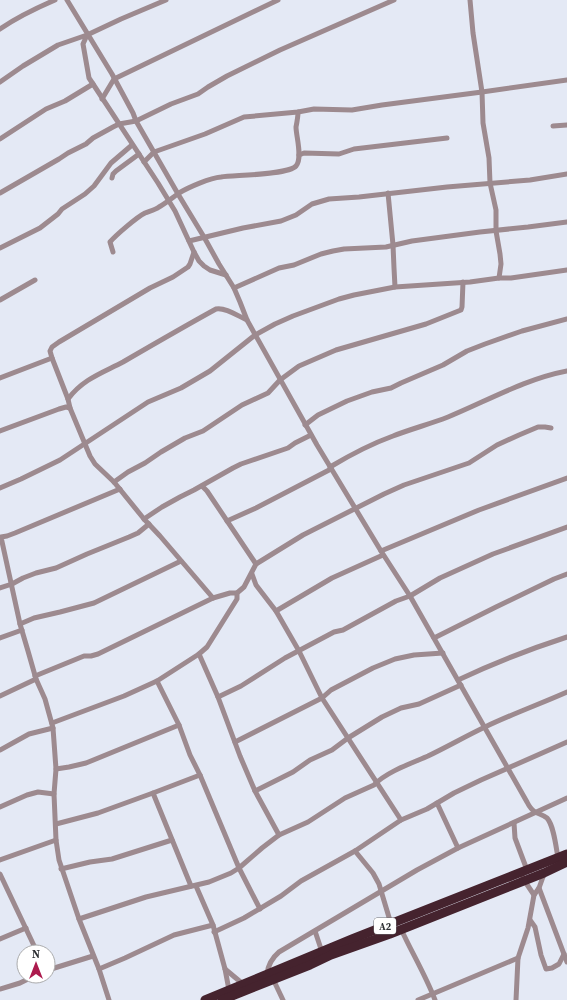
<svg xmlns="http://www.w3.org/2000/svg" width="567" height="1000" font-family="'Source Serif 4',serif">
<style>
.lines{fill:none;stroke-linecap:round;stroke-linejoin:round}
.street{stroke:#9d8a8f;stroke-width:5}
.highway{stroke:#45232e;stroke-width:9}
.labels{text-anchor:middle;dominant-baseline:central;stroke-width:4;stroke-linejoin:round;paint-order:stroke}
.shield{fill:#fff;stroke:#6c6d70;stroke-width:1}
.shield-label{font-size:10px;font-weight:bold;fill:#2d2f33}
</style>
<rect width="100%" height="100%" fill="#e4e9f5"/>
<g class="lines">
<g class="street">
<path d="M67 0 112 74 133 113 136 121 178 194 204 237 219 264 234 288 240 302 247 320 317 445 381 551 410 596 527 802C529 806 532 810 535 812 539 814 543 815 547 818 554 826 556 847 558 858"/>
<polyline points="470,0 473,33 482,92 483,123 489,158 490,183 496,210 496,231 500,254 501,264 499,278"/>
<path d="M0 29C19 16 34 9 55 0"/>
<polyline points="87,35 83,44 89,78 93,84 158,183 175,211 194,252 199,261 204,266 210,270 226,275"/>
<polyline points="0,82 23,66 58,45 87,35 121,19 166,0"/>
<polyline points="102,99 114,79 278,0"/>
<polyline points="553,126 567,125"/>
<polyline points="0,139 46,109 65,101 93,84"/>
<polyline points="299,155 304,153 339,154 354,149 447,138"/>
<polyline points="144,162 154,152 205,134 244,117 298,112 314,109 352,110 382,105 482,92 567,80"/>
<polyline points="112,178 113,174 116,171 139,154"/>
<polyline points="0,193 59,159 68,153 86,144 93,138 113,127 119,124 136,121 171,104 198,94 208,87 227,76 280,50 394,0"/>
<polyline points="388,193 393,245 394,268 395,287"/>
<polyline points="189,241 243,228 281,221 296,215 312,204 329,199 359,197 447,187 530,180 567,174"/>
<polyline points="0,248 40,228 58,214 62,209 85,194 94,186 111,163 132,145"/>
<path d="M113 252 110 242C116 235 137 217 145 213 150 211 155 210 159 207 166 203 172 198 179 193 189 187 210 178 221 177 235 175 288 175 296 166 303 158 296 136 296 127 297 122 298 117 298 112"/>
<polyline points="194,252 190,264 188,267 173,277 150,288 59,342 52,347 50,351 52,358 68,399 70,408 90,456 95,464 114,482 144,519 160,536 213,598"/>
<polyline points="234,288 279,268 294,265 321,254 333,251 344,249 386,247 412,241 480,232 528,227 567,222"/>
<polyline points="0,300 35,280"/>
<polyline points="0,378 52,358"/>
<path d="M68 399C83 379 102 373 123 362 154 344 185 326 216 309 225 307 238 316 247 320"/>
<polyline points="305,425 318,415 347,401 372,392 391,388 401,383 443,365 467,351 485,344 522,331 567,319"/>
<polyline points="0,431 59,409 66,407 70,408"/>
<path d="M330 467C350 455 371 444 393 436 411 429 430 424 448 417 487 401 525 379 567 371"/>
<polyline points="114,482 128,472 145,463 161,452 185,438 203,431 242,405 268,393 280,380 299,366 336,350 426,324 461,310 462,307 463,282"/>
<polyline points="202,486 207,491 256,564"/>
<polyline points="0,488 21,479 60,460 148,402 181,388 210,371 255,335 275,324 293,316 339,299 354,295 395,287 470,282 499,278 511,278 567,270"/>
<polyline points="144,519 162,507 180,497 194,490 233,468 241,464 288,448 295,443 311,435"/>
<polyline points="227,521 256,508 331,469"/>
<polyline points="381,551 479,510 567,478"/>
<polyline points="252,574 256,585 276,611 299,651 322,698 401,820"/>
<polyline points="0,588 12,584 23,578 36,573 56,568 87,554 129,537 138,533 149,524"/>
<polyline points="276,611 332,578 383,555"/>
<polyline points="20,624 34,618 60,612 94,603 181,561"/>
<polyline points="0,638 22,630"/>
<polyline points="434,638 496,607 554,579 567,574"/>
<polyline points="199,654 218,697 240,756 255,791 279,835"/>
<polyline points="35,676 84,656 91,656 98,654 213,598 230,593 237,593"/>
<path d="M458 680C494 663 530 649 567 637"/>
<polyline points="157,681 179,725 190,755 200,775 239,868 260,909"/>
<polyline points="0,696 36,679"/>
<polyline points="218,697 241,686 285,658 334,632 343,630 396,601 410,596 440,578 493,554 567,527"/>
<polyline points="52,723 124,696 157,681 199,654 207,647 237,599 237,593 244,587 256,564 303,535 384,494 404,485 469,463 497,445 519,435 538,427 545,427 551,428"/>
<polyline points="235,742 322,698 331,690 373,668 395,659 414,655 443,653"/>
<polyline points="0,750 29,734 53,728"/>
<polyline points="56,769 69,767 86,763 179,725"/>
<polyline points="255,791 293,772 310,760 332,750 348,738 382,717 401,708 419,704 461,685"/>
<polyline points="153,793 191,886"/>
<polyline points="437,803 458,848"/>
<polyline points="0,807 27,795 38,792 54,794"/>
<polyline points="514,823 515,838 527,870"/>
<polyline points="56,824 98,813 153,793 200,775"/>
<polyline points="355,851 373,873 379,884 391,924"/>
<polyline points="0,860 56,840"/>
<polyline points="61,869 90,862 112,859 172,840"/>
<polyline points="521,873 524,880 534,895"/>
<polyline points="0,874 37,952"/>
<polyline points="196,886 213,925 225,969 229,990"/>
<polyline points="539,888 567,962"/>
<path d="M79 919 146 897 209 882 231 873 239 868 262 848 279 835 308 822 345 798 374 785C386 772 412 763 428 756 447 747 466 736 485 727 512 714 540 704 567 692"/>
<polyline points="530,920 535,927 541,955 546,969 552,968 559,964 564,954"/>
<path d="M401 929C412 953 426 976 435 1000"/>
<polyline points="315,931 322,952"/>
<polyline points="214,932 244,918 281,896 301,881 355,851 401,820 427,809 454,793 481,780 567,742"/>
<polyline points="0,939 26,928"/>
<polyline points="99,969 125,958 174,935 213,925"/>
<polyline points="225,969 243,984"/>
<polyline points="48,970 93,956"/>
<path d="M267 974C268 965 272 958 279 952L417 870 458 848 567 798"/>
<polyline points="273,979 283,1000"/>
<polyline points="0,989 20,983 34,976"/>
<polyline points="109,1000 99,969 79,919 59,860 56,840 54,794 56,769 53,728 45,699 36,679 28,651 20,624 1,537 7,536 15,533 120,489"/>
<polyline points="418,1000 518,958"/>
<polyline points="516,1000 518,958 528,928 534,895 539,888 544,874"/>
</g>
<g class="highway">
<polyline points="205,1000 352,939 567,854"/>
<polyline points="222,1000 310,965 331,955 390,934 544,873 567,862"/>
</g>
</g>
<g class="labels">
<rect class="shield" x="374" y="918" width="22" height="16" rx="3"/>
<g class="shield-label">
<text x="385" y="926">A2</text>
</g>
</g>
<g transform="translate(36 964)"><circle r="19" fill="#ffffff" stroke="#abacad"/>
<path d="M0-3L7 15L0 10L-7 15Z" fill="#ac1a4d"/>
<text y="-6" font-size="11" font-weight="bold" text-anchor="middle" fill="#2d2f33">N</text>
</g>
</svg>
